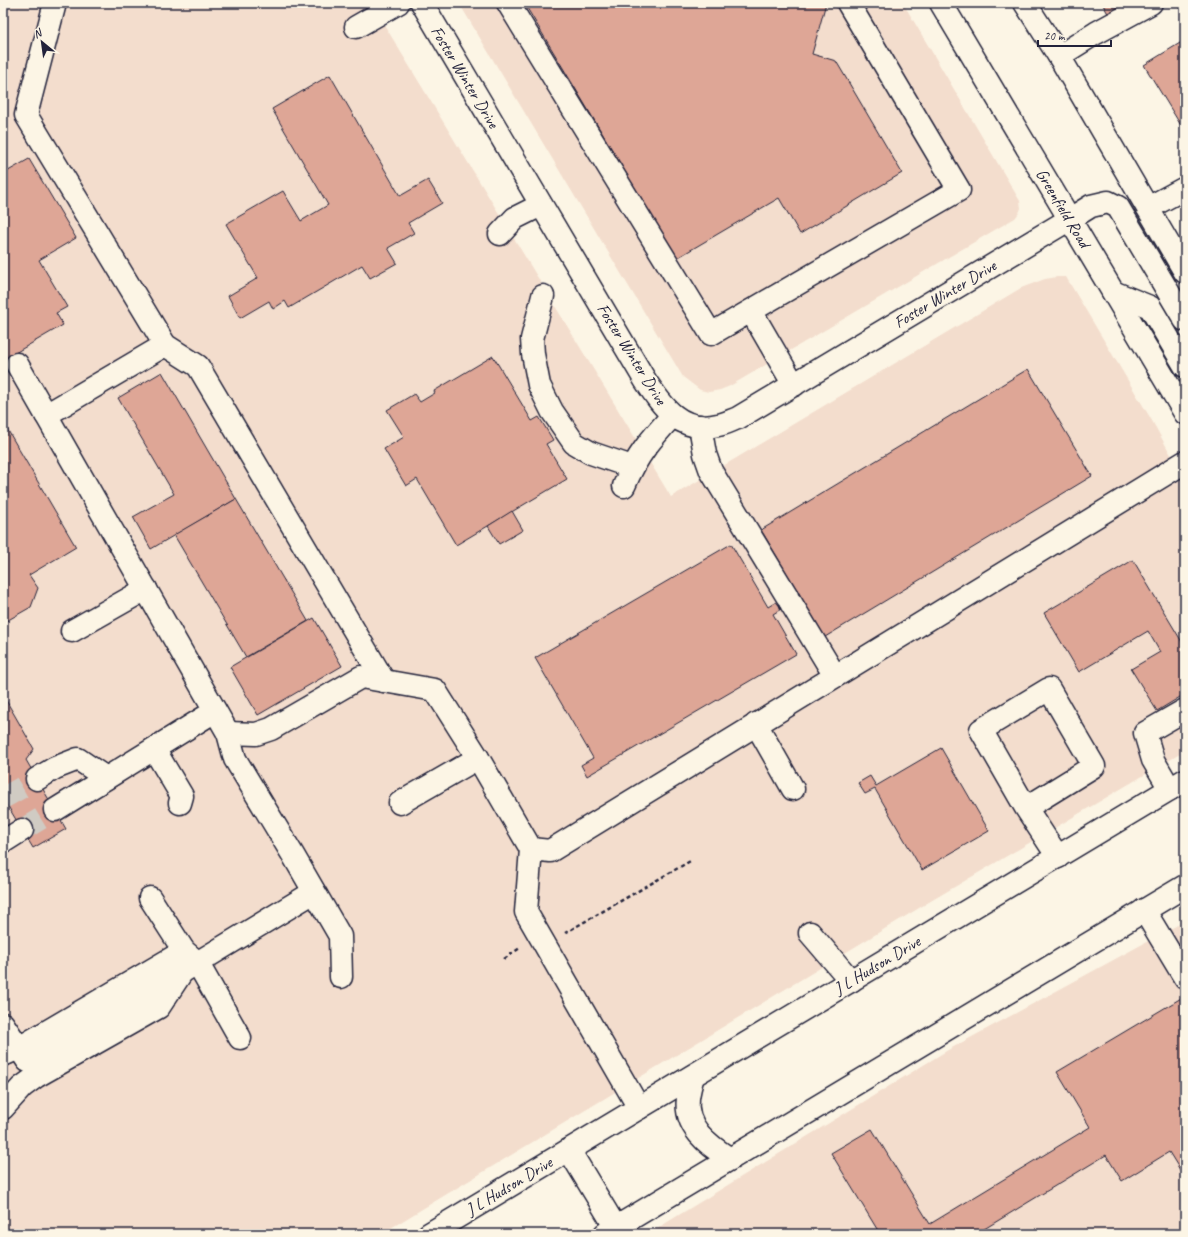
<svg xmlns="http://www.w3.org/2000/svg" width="1188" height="1237" font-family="Caveat,sans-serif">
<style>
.built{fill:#f3ddcd}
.building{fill:#dea696;stroke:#22223b}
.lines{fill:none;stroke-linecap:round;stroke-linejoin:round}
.minor-tunnel{stroke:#d0cbc3;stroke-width:22;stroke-dasharray:22 11;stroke-linecap:butt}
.minor-casing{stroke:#22223b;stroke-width:25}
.major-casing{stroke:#22223b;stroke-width:25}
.path{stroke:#22223b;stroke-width:2.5;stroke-dasharray:4 3;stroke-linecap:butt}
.minor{stroke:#fcf5e5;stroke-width:22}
.major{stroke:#fcf5e5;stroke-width:22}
.labels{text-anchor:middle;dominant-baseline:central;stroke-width:4;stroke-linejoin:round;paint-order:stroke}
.street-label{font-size:17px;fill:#22223b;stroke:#fcf5e5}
</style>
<rect width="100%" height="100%" fill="#fcf5e5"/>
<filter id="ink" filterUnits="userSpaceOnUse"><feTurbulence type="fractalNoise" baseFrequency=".025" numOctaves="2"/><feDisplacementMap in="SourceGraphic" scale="8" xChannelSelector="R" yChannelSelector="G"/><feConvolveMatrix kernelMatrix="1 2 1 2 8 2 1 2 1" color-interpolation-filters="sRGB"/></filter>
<g filter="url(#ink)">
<g class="built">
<polygon points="3,3 371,3 671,497 1021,288 1045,279 1057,277 1066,277 1151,419 1185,480 1185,751 929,902 381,1234 3,1234"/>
<polygon points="459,3 903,3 1020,201 1021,208 1019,213 1015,218 730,386 720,390 709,392 700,390 683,377"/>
<polygon points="1185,921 1185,1234 648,1234 948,1050"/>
</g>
<g class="building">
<polygon points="524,3 826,3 812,54 836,61 902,173 800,234 779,198 677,258"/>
<polygon points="1102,3 1138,3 1111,19"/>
<polygon points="1185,40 1185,132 1144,65"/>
<polygon points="330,75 400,196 428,180 442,203 408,223 414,233 388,248 397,263 370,278 362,265 289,308 285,301 273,309 269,301 240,318 228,296 258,278 226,224 283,191 301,221 328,205 272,109"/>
<polygon points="29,159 76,238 39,260 67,307 56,313 63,325 3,360 3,174"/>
<polygon points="493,356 532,421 539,417 553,440 546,444 567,479 456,545 417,479 406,486 384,449 404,437 387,410 414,394 420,402 435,393 434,391"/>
<polygon points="1028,369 1092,476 825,637 761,530"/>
<polygon points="162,372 236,499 151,549 133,517 174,494 118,398"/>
<polygon points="3,422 76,547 29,575 38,588 31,607 3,623"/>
<polygon points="236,499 308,621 246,657 174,535"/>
<polygon points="512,511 523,530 499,544 488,526"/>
<polygon points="731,544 768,607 797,589 801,597 773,614 796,654 587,776 581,765 593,758 535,658"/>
<polygon points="1133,560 1185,647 1185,694 1157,711 1131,669 1160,652 1148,631 1079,672 1044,613"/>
<polygon points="314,618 342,666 258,715 230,667"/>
<polygon points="3,695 34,749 26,760 66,829 33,848 3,798"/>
<polygon points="941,748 989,831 922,870 875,789 865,794 858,783 870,776 876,786"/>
<polygon points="1183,997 1185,1001 1185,1178 1169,1152 1122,1181 1106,1155 976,1234 880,1234 831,1153 872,1129 930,1224 1090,1127 1057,1072"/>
</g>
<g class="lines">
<g class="minor-tunnel">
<polyline points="3,798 37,779"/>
<polyline points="22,830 55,810"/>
</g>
<defs>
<g id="minor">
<polyline points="55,3 26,115 165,345 198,366 384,681"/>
<path d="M422 3 645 380C662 406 681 434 718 425 725 424 732 420 738 418L1070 219"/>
<polyline points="508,3 711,334 959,190 848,3"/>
<polyline points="356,27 398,3"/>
<polyline points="1059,56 1096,33 1151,3"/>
<polyline points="1148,208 1185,188"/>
<polyline points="500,234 515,218 541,205"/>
<polyline points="543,296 532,339 533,354 539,385 552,411 574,443 591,453 632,467"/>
<polyline points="751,311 794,385"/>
<polyline points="17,364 228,733 235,759 293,855 340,936 341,977"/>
<polyline points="46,415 165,345"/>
<polyline points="700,426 705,454 711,471 787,596"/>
<path d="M624 486C637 455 651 439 673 415"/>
<polyline points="791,603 835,676"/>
<polyline points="72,631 146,589"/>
<polyline points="756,724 793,789"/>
<polyline points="228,733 256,734 271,729 361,677 435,690 478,758 531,849 550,851 1185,462"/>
<polyline points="154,749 182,796 180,803"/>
<polyline points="37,779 55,768 78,759 106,778"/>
<polyline points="1170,789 1153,760 1145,733 1185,710"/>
<polyline points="400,803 478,758"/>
<polyline points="1026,808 1094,766 1049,689 981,730 1026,808 1058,857"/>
<polyline points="55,810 215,711"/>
<polyline points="3,842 22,830"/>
<polyline points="531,849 526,912 639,1108"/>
<polyline points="150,898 184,951 197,962 240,1038"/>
<polyline points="1144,910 1185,978"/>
<polyline points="810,933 851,981"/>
<polyline points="3,1024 27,1060"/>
<polyline points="3,1055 19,1048 184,951"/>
<polyline points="28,1061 182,972 314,892"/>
<path d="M693 1076C691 1083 689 1090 688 1098 684 1127 708 1145 730 1159"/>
<polyline points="3,1108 22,1087 37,1076 159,1007 180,975"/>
<polyline points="569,1150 616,1228"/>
<polyline points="429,1234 1185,780"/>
<polyline points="605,1234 1185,886"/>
</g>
<g id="major">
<polyline points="941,3 1185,413"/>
<polyline points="1025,3 1059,56 1185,272"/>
<polyline points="1070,219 1091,206 1108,202 1118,207 1185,320"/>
<polyline points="1113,292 1150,307 1185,366"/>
</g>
</defs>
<use href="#minor" class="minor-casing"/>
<use href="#major" class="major-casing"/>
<g class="path">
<polyline points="565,933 692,860"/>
<polyline points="504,959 520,948"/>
</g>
<use href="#minor" class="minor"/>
<use href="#major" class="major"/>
</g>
</g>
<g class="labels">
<g class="street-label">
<text transform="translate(465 77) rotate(59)">Foster Winter Drive</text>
<text transform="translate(1063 208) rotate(59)">Greenfield Road</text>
<text transform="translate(945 294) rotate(-31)">Foster Winter Drive</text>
<text transform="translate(632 354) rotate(58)">Foster Winter Drive</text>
<text transform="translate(877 965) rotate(-31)">J L Hudson Drive</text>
<text transform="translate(509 1186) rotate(-31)">J L Hudson Drive</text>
</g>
</g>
<rect width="1188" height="1237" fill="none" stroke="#fcf5e5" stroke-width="16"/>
<rect x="8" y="8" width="1172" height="1221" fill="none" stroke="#22223b" stroke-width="1.5" filter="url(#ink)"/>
<g transform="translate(42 42) rotate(331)" stroke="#fcf5e5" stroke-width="3" paint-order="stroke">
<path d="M0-3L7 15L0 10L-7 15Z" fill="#22223b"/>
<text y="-6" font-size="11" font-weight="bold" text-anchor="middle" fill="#22223b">N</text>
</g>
<path d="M1038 40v6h73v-6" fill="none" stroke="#22223b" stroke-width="2"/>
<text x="1044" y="40" font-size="12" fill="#22223b" stroke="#fcf5e5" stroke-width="3" paint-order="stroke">20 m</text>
</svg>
